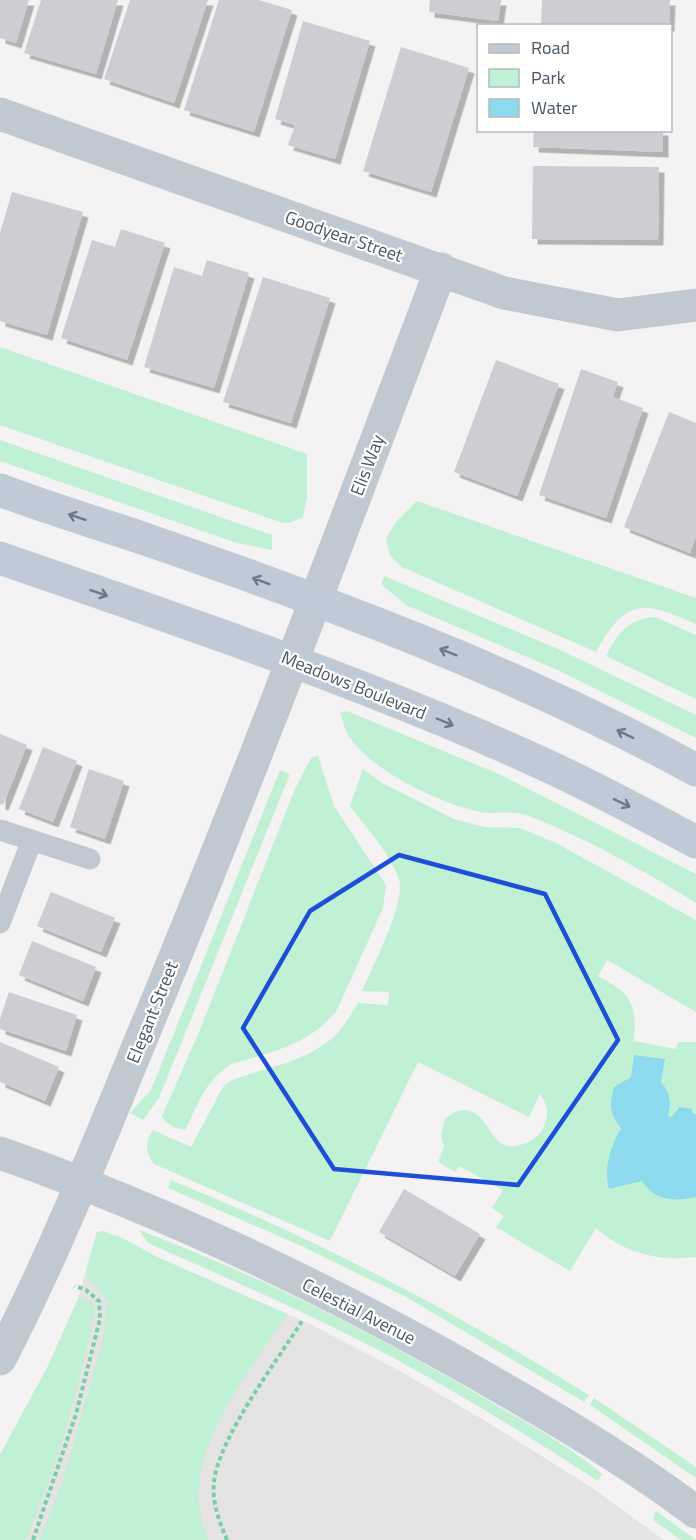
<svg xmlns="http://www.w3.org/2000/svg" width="696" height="1540" font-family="'Titillium Web',sans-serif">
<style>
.education{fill:#e5e3e4}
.green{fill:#c1f1d4}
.water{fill:#8ddaef}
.building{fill:#ccced4;filter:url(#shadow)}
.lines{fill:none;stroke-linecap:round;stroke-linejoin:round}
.path{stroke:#78d1a5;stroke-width:4;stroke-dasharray:4.5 3;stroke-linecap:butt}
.lane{stroke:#c0c9d1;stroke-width:21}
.street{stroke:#c0c9d1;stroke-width:33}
.secondary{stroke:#c0cad6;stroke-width:33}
.oneway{stroke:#6d7883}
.marked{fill:none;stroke:#1d4ed8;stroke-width:4.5;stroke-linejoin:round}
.labels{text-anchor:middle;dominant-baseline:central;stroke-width:4.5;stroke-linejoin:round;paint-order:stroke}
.street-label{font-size:18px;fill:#495560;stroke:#fff}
</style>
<defs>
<filter id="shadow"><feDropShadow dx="5.5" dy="5.5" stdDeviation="0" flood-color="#0004"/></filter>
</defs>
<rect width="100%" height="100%" fill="#f4f2f2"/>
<polygon class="education" points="102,1231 120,1237 157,1257 310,1324 400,1371 489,1423 591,1487 664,1540 0,1540 0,1455 48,1366 78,1299 97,1232"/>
<g class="green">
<polygon points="0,347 307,454 307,498 303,517 289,523 280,522 0,425"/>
<polygon points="0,440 272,535 272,550 237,543 0,461"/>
<path d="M417 501 696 598V624C644 601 626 597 596 652L402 567 390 556 386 538 396 522Z"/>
<polygon points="384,576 556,648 696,715 696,738 553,668 406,605 381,584"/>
<path d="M655 617 696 635V699L606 656C617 634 628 619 655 617Z"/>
<path d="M347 711 499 774 696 874V903C647 872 583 837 529 816 514 810 496 815 480 812 439 803 374 772 350 738 345 731 343 721 340 713Z"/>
<path d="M318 756 334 806 386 885 383 908 337 1010C312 1044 269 1053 231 1064 205 1082 199 1101 186 1129 179 1131 164 1123 162 1116L199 1032 295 789 311 758Z"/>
<path d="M363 769 382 783 454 819 484 827 520 828 556 843 696 920V1012L607 960 598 976C632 994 637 1004 634 1041L676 1049 678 1042H696V1257C660 1262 624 1253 596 1228L570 1271 496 1227 504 1216 492 1208 503 1190 459 1166 455 1172 438 1162 444 1147 441 1135 445 1119C453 1113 460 1108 470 1111 494 1119 491 1161 530 1141 539 1136 544 1130 546 1120 549 1110 546 1102 540 1094L529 1117 418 1062 330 1241 154 1164C145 1153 145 1141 153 1130L191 1147 223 1087 230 1081C260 1069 300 1063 326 1043 341 1033 349 1017 358 1003L388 1005 389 992 362 991C373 966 406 903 399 879 390 853 366 828 350 806Z"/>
<polygon points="280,770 290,774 159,1098 143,1120 130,1113 151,1090"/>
<path d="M171 1180C320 1241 452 1310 589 1395L584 1402 406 1297 297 1244 168 1188Z"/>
<path d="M139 1230C261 1276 379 1336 491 1402 528 1424 570 1446 602 1474L598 1481C533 1439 467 1398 399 1361 318 1317 233 1281 148 1243Z"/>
<path d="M102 1231 120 1237 157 1257 287 1314C246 1378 172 1461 209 1540H39L62 1484 102 1342 108 1301 87 1277 86 1270 97 1232Z"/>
<path d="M82 1298 92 1302 95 1310C80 1387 57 1467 26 1540H0V1455L48 1366 78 1299Z"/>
<polygon points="594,1398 696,1467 696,1478 590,1405"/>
<polygon points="656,1511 696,1540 681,1540 653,1520"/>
</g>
<path class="water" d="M634 1055 665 1059 661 1082C670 1093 672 1102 668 1116L671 1117 680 1107 692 1109 693 1114H696V1197C674 1202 655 1201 642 1181L609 1189C604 1166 610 1148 621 1128 610 1115 609 1104 614 1087L631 1077Z"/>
<g class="building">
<polygon points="0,0 29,0 16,43 0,38"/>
<polygon points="41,0 118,0 96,74 24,53"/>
<polygon points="130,0 208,0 174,103 104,79"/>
<polygon points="219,0 259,0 292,10 254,132 184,110"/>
<polygon points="430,0 501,0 498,21 429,12"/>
<polygon points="542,0 670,0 669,26 541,26"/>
<polygon points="303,21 370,41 335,159 288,145 295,125 275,119"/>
<polygon points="401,47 469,68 431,192 363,171"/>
<polygon points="534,130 663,130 663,152 533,147"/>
<polygon points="533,166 659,167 658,240 532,239"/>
<polygon points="12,192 83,212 47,335 0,321 0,233"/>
<polygon points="121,229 165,243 127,360 61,338 92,240 115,247"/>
<polygon points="207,260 249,273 214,388 144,367 174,267 202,276"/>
<polygon points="263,277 330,298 291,423 223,402"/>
<polygon points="496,360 559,384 517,496 454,472"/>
<polygon points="581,369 618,382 613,397 643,408 606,518 539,495"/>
<polygon points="669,412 696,423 696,536 690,553 624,527"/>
<polygon points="0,734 27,745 3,805 0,804"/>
<polygon points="43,747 77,761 53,822 19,809"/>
<polygon points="89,769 124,781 105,839 70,827"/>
<polygon points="51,892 115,918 101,952 37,926"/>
<polygon points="32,941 96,967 83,1001 19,975"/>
<polygon points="9,992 77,1015 66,1051 0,1029 0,1019"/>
<polygon points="0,1042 59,1067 45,1101 0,1082"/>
<polygon points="404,1189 480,1234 455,1276 379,1232"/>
</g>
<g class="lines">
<g class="path">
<polyline points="33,1540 76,1414 100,1319 99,1301 86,1290 75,1286"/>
<path d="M227 1540C219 1521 212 1503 214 1482 219 1437 277 1361 302 1321"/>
</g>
<g class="lane">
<polyline points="0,830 90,859"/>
<polyline points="0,923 32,840"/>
</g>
<g class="street">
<polyline points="0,114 504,293 618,315 696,305"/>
<path d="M0 1153C154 1207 303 1277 446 1356 531 1404 617 1453 696 1512"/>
<path d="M0 1359C61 1241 108 1118 159 996 258 756 349 513 441 269"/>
</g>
<g class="secondary">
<path d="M0 490C47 508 95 522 142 538 331 603 521 674 696 770"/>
<path d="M0 558C181 621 364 682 539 762 592 786 644 814 696 842"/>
</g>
</g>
<defs><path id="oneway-shaft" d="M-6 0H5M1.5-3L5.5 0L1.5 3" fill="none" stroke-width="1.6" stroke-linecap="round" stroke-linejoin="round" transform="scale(1.5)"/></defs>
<g class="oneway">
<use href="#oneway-shaft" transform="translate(77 517) rotate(-162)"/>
<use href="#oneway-shaft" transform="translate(261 581) rotate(-160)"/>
<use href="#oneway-shaft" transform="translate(99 593) rotate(19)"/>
<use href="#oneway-shaft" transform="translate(448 652) rotate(-158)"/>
<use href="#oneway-shaft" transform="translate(445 722) rotate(23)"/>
<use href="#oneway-shaft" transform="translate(625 734) rotate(-154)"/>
<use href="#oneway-shaft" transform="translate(622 803) rotate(26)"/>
</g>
<path class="marked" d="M399 855 545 894 618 1040 518 1185 334 1169 243 1028 310 911Z"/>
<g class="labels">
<g class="street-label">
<text transform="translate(344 236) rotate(19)">Goodyear Street</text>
<text transform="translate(367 465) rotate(-69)">Elis Way</text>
<text transform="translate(354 685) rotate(22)">Meadows Boulevard</text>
<text transform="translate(152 1012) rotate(-68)">Elegant Street</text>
<text transform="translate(359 1311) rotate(27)">Celestial Avenue</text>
</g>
</g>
<rect x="477" y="24" width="195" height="108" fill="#ffffff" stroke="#b6bbbf" stroke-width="1.5"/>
<rect x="489" y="44" width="30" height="9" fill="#c0cad6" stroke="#b6bbbf" stroke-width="1.5"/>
<text x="531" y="54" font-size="18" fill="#495560">Road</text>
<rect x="489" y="69" width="30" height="18" fill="#c1f1d4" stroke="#b6bbbf" stroke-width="1.5"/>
<text x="531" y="84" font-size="18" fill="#495560">Park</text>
<rect x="489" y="99" width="30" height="18" fill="#8ddaef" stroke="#b6bbbf" stroke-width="1.5"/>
<text x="531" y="114" font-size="18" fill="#495560">Water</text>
</svg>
